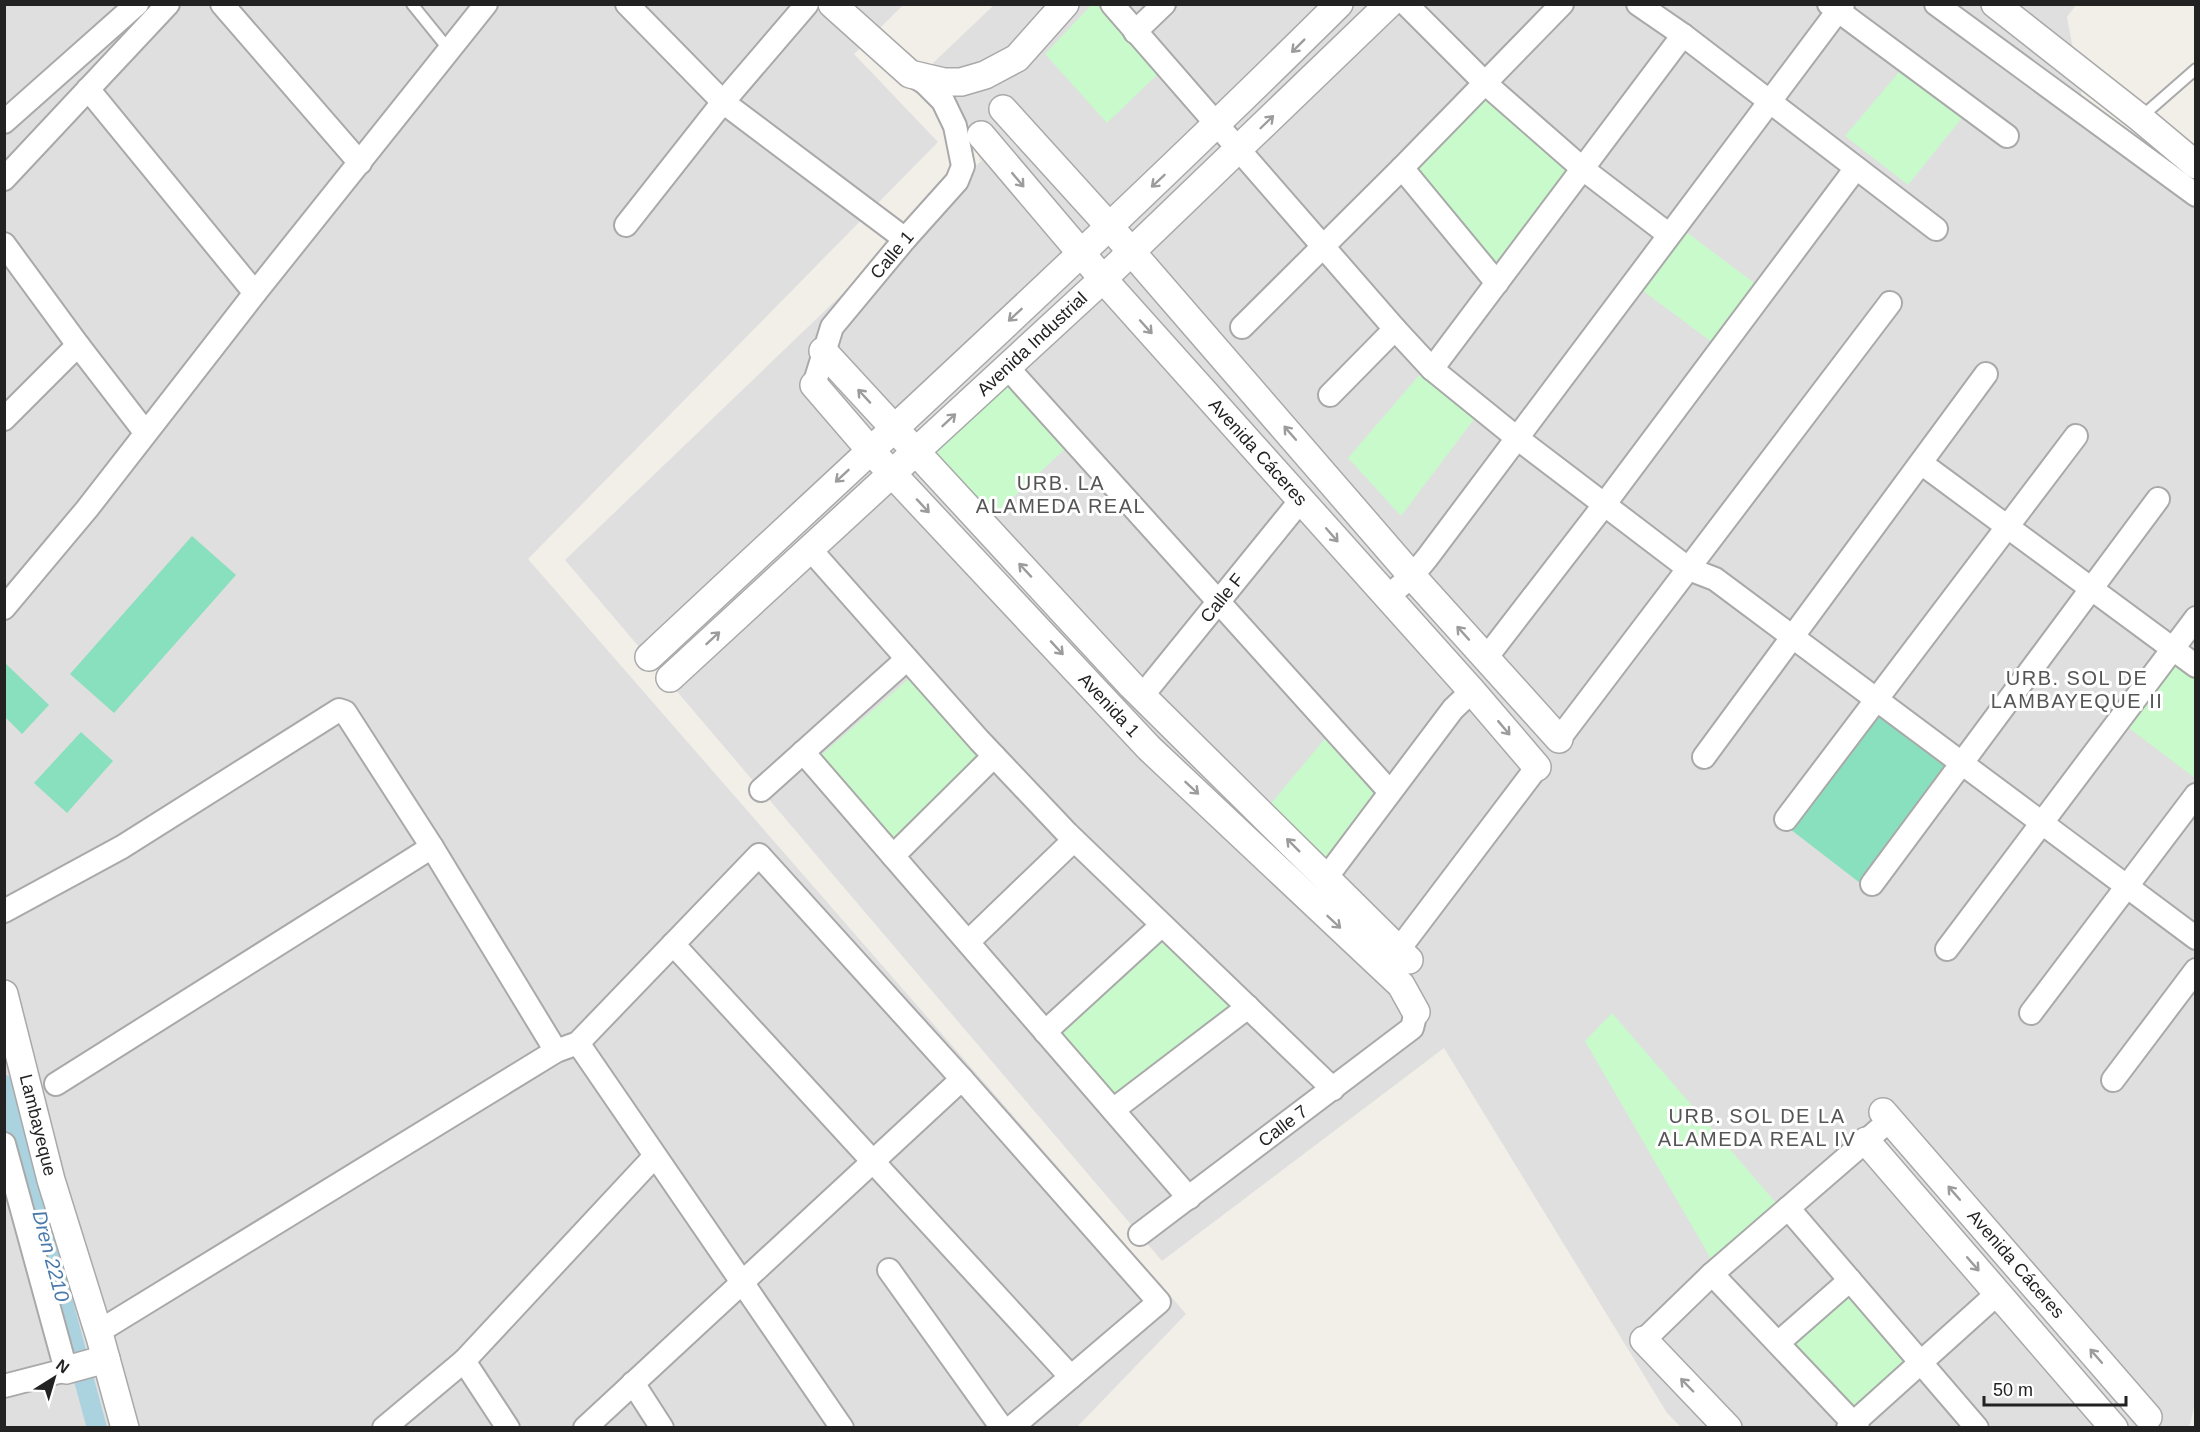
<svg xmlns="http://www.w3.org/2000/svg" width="2200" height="1432" font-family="Arial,sans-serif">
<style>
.residential{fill:#e0dfdf}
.park{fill:#c8facc}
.pitch{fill:#88e0be}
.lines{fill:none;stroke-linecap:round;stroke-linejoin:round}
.canal{stroke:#aad3df;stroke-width:20}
.service-casing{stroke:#a9a9a9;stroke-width:14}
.minor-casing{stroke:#a9a9a9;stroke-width:26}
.tertiary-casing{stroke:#a9a9a9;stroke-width:30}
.service{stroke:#fff;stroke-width:10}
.minor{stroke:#fff;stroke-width:22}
.tertiary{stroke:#fff;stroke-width:27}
.oneway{stroke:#9c9c9c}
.labels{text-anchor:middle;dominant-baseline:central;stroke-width:6;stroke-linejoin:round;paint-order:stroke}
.street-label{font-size:18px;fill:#222;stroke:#fff}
.neighbourhood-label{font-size:20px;letter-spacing:1.5px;fill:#555;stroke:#fff}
.water-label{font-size:20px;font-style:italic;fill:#4a7aab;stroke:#fff}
</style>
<rect width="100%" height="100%" fill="#f2efe9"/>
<g class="residential">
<polygon points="5,5 903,5 854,54 938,142 528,559 1186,1314 1077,1427 5,1428"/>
<polygon points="994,5 2076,5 2067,17 2085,113 2195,203 2196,1399 2189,1428 1681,1427 1667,1413 1444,1048 1162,1261 565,560 981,161 933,63"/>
</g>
<g class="park">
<polygon points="1091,5 1097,5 1158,74 1107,123 1045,54"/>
<polygon points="1904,66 1966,113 1908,185 1845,136"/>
<polygon points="1484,98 1569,173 1497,270 1412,170"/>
<polygon points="1685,231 1757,285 1713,343 1642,290"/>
<polygon points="1421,373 1475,418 1401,516 1348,458"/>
<polygon points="1004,377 1068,446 990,519 927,449"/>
<polygon points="2176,659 2195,674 2195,778 2126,726"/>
<polygon points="912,676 981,757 890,842 819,757"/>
<polygon points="1328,735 1380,793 1323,869 1263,813"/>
<polygon points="1162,934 1236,1005 1114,1097 1058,1033"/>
<polygon points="1612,1013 1777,1204 1711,1259 1585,1041"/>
<polygon points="1850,1287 1911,1358 1852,1413 1785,1342"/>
</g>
<g class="pitch">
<polygon points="192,536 236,575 114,713 70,674"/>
<polygon points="5,663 49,705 22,734 5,717"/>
<polygon points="1875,711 1948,769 1860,883 1790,829"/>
<polygon points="81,732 113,761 67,813 34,783"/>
</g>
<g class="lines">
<polyline class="canal" points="4,1085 97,1428"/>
<defs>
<g id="service">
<polyline points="412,4 450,51"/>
<polyline points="2140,118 2196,69"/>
</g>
<g id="minor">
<polyline points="222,4 360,163"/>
<polyline points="627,4 723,102 905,239"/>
<polyline points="1112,4 1395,329 1432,369 1517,438 1689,569 1715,579 2196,938"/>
<polyline points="1406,4 1486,84 1583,169 1668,234"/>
<polyline points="1638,4 1683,35 1936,229"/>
<polyline points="1829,4 2007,136"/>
<polyline points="1936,4 2196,195"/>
<polyline points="1135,32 1164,4"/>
<polyline points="88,89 255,293"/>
<polyline points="4,122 137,4"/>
<polyline points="1402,168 1497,283"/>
<polyline points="4,179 168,4"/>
<polyline points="626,225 723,102 807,4"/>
<polyline points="4,244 78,345 145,432"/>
<polyline points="1242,327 1402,168 1562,4"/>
<polyline points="1007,367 1390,792"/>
<polyline points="1432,369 1683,35"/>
<polyline points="814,385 832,327 905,239 957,181 963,166 955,126 943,101 925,83 914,76"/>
<polyline points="1330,395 1395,329"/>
<polyline points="4,419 78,345"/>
<polyline points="1921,463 2196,666"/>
<polyline points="809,548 979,740 1067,833 1333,1089"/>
<polyline points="1387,597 1412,576 1427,558 1843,4"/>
<polyline points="4,608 87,509 255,293 486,4"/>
<polyline points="1486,658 1604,505 1856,168"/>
<polyline points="1142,696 1301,500"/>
<polyline points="1559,739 1890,303"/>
<polyline points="803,752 1189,1198"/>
<polyline points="1704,757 1986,374"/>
<polyline points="761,790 907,659"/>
<polyline points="1786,819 2076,436"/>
<polyline points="893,856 994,756"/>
<polyline points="1332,870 1453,709 1472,691"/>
<polyline points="1872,884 2158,499"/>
<polyline points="4,911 122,847 339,710 345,712 432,847 556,1051"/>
<polyline points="1406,940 1537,767"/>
<polyline points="968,942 1074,840"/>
<polyline points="673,944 1071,1377"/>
<polyline points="1947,949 2196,618"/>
<polyline points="2031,1013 2196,795"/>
<polyline points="1045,1032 1162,925"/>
<polyline points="578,1043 842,1428"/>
<polyline points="2113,1080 2196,970"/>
<polyline points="56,1084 432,847"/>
<polyline points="1113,1110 1248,1007"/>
<polyline points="4,1144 66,1370 4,1386"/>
<polyline points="1788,1208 1977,1428"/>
<polyline points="1140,1234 1412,1028 1416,1012"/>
<polyline points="889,1270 1002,1428"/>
<polyline points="1712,1274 1858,1428"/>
<polyline points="98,1332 556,1051 578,1043 759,855 962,1079 1159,1302 1011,1428"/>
<polyline points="1644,1340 1712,1274 1890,1120"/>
<polyline points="1778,1343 1850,1280"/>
<polyline points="464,1361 508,1428"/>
<polyline points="633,1383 662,1428"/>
<polyline points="384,1428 464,1361 655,1156"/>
<polyline points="585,1428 962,1079"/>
<polyline points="1848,1428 1998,1293"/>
</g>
<g id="tertiary">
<polyline points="832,4 910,74 944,82 961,82 985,75 1017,58 1065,4"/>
<polyline points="1995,4 2140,118 2196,165"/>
<polyline points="1003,109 1110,227 1412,576 1559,739"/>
<polyline points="981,135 1103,279 1472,691 1537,767"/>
<polyline points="823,351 1132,686 1409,960"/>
<polyline points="814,385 870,450 1149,748 1401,985 1416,1012"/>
<path d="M649 657C880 441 1114 227 1339 4"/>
<polyline points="670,678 1103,279 1389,4"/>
<polyline points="4,994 51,1180 100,1337 125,1428"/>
<polyline points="1883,1112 2148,1417"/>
<polyline points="1866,1141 2114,1428"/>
<polyline points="1644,1340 1728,1428"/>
<polyline points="66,1370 106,1359"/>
</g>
</defs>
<use href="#service" class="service-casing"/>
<use href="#minor" class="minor-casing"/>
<use href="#tertiary" class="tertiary-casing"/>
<use href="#service" class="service"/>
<use href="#minor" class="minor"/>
<use href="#tertiary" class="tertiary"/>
</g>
<defs><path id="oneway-shaft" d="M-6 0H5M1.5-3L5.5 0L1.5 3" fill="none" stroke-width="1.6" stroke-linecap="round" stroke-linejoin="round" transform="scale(1.5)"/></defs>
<g class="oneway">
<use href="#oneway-shaft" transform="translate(1298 46) rotate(135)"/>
<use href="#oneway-shaft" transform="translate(1267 122) rotate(-44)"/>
<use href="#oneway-shaft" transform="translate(1018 180) rotate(50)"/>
<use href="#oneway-shaft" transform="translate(1158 181) rotate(137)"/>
<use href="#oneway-shaft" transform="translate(1015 315) rotate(137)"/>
<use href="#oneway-shaft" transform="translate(1146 327) rotate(48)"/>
<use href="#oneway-shaft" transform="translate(864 396) rotate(-133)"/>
<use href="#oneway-shaft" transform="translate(949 420) rotate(-43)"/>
<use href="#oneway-shaft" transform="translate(1290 433) rotate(-131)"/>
<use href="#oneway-shaft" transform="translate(842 476) rotate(137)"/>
<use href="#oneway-shaft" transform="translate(923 506) rotate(47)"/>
<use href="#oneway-shaft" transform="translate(1332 535) rotate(49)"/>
<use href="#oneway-shaft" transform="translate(1025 570) rotate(-133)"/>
<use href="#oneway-shaft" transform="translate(1463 633) rotate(-132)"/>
<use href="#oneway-shaft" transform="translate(713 638) rotate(-43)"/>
<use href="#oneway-shaft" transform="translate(1057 648) rotate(47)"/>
<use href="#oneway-shaft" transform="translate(1504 728) rotate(50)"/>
<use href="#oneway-shaft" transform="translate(1192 788) rotate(43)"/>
<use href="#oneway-shaft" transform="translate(1293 845) rotate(-135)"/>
<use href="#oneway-shaft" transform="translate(1334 922) rotate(43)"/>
<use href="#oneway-shaft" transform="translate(1954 1193) rotate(-131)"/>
<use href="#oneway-shaft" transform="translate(1973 1264) rotate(49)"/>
<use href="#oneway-shaft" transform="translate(2096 1356) rotate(-131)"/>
<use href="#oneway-shaft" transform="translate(1687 1385) rotate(-134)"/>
</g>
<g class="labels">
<g class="street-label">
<text transform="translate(892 255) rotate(-50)">Calle 1</text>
<text transform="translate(1032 344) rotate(-43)">Avenida Industrial</text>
<text transform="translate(1258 452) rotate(48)">Avenida Cáceres</text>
<text transform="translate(1222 598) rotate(-51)">Calle F</text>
<text transform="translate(1109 705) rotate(47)">Avenida 1</text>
<text transform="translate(38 1125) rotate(76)">Lambayeque</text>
<text transform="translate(1283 1126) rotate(-37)">Calle 7</text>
<text transform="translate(2016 1264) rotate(49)">Avenida Cáceres</text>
</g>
<g class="neighbourhood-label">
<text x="1061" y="483">URB. LA<tspan x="1061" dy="23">ALAMEDA REAL</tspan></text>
<text x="2077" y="678">URB. SOL DE<tspan x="2077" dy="23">LAMBAYEQUE II</tspan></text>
<text x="1757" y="1116">URB. SOL DE LA<tspan x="1757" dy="23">ALAMEDA REAL IV</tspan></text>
</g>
<g class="water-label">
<text transform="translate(51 1256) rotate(75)">Dren 2210</text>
</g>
</g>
<rect width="2200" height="1432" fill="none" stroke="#222222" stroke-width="12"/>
<g transform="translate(54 1378) rotate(37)" stroke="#ffffff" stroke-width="4.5" paint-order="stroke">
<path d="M0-4.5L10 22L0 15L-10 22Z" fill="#222222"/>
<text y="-9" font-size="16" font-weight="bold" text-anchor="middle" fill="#222222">N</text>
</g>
<path d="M1984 1396v9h142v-9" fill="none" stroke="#222222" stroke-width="3"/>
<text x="1993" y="1396" font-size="18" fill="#222222" stroke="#ffffff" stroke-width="4.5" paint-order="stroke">50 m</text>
</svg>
